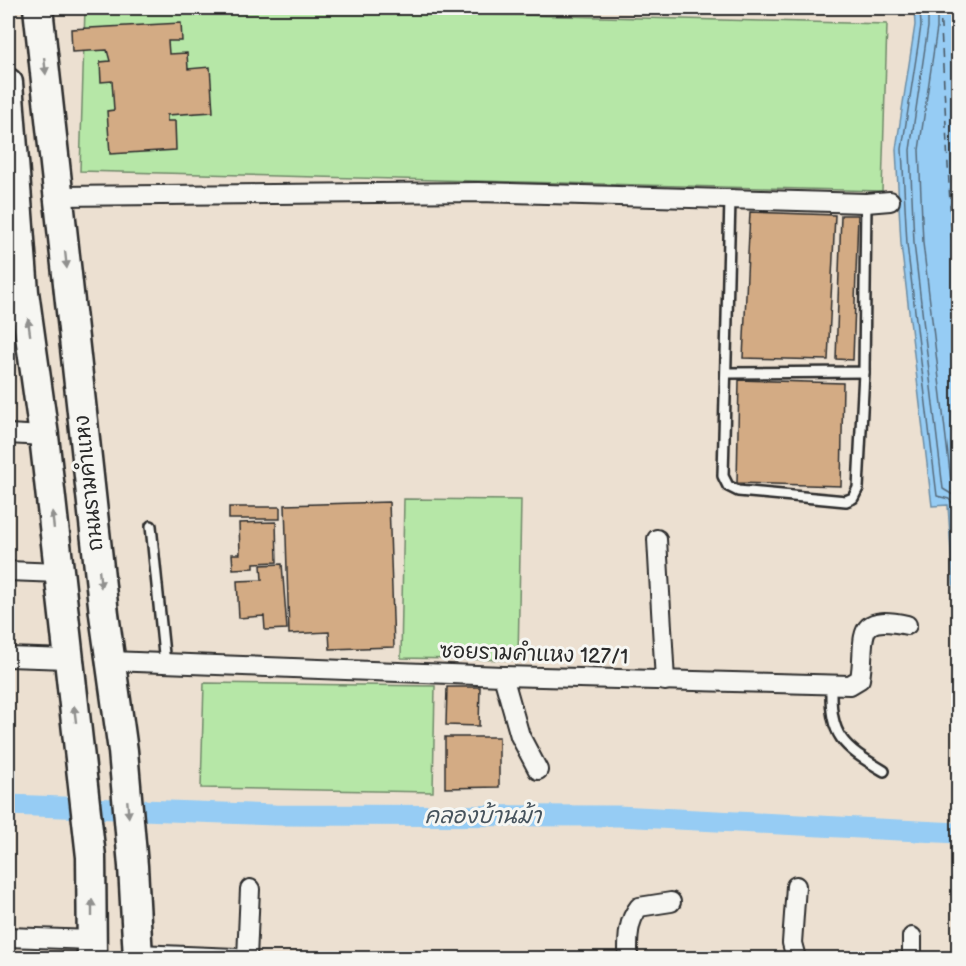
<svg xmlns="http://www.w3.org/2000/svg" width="966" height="966" font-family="'Balsamiq Sans','Playpen Sans Thai',sans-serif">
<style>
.green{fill:#b6e7a7;stroke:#708969;stroke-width:1.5}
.water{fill:#96ccf4;stroke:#6b8ca4;stroke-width:1.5}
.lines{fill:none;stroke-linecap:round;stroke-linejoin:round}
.shore{stroke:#566b7b;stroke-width:1.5}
.canal{stroke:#96ccf4;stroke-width:21}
.ferry{stroke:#46535d;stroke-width:1.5;stroke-dasharray:8 6;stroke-linecap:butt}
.building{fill:#d3ab84;stroke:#2b2b2b;stroke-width:1.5}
.service-casing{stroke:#2b2b2b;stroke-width:14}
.minor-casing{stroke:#2b2b2b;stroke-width:22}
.primary-casing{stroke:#2b2b2b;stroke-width:33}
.service{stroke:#f6f6f2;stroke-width:9}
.minor{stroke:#f6f6f2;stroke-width:18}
.primary{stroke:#f6f6f2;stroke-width:28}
.oneway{fill:#90908e}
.labels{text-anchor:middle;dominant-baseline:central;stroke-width:6;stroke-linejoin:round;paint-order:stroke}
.street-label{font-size:21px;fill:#2b2b2b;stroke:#f6f6f2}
.water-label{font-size:22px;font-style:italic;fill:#46535d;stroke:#f6f6f2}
</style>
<rect width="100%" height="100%" fill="#ece0d1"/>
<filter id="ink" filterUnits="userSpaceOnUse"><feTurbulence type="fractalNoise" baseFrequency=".0167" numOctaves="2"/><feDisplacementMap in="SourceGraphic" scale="12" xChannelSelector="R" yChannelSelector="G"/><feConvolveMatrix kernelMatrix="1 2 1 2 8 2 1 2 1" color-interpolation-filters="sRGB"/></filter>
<g filter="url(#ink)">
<g class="green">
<polygon points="85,8 233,8 887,24 882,191 80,171"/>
<polygon points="404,499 521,500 518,660 401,658"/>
<polygon points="204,683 435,686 433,792 201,788"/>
</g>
<polygon class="water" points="914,8 958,8 958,660 948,505 932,506 901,244 896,149 915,25"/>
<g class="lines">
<g class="shore">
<polyline points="920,8 921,26 902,149 907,244 937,496 949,499 953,504 958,575"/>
<polyline points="928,8 928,27 910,150 914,243 943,489 958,498"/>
<polyline points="937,8 937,28 919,150 923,243 951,481 958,486"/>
</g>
<polyline class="canal" points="8,805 275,815 618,816 958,833"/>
<polyline class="ferry" points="940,8 952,243 958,307"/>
</g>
<g class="building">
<polygon points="181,23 182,41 168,41 169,54 187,53 188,69 210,67 213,112 167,115 167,121 175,121 176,150 110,154 107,111 114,110 112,81 101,82 100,62 110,61 107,50 72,52 71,29"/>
<polygon points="750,212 835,215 828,360 743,358"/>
<polygon points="841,215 858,215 853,360 836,359"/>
<polygon points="739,380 843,383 841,486 737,483"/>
<polygon points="389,502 394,647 330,649 329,632 289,634 285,505"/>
<rect x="229" y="507" width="51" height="12"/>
<polygon points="276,522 277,562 254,563 254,568 233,569 232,554 240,554 239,523"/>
<polygon points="282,564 287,629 265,630 264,616 239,618 237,581 262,580 261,565"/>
<polygon points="447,687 480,687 479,726 446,725"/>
<polygon points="445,737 499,737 499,787 445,788"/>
</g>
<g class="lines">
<defs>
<g id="service">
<polyline points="730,199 723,476 728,486 738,491 846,501 853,498 858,488 864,372"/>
<polyline points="727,373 864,372 866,203"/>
<polyline points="151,526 165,664"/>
<path d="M831 686C830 737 842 746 884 771"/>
</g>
<g id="minor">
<polyline points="59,196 478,192 866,203 890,201"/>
<polyline points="8,434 44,436"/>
<polyline points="657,539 665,681"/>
<polyline points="8,571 59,573"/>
<polyline points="8,657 68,659"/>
<path d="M110 661 503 676 850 685 860 679C867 639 851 613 907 625"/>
<polyline points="503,676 520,736 538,770"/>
<polyline points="796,886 792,943 796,958"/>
<polyline points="8,937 92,940"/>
<polyline points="137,954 236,958"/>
<polyline points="247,958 250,889"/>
<path d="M628 958C628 940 627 922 639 907L671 902"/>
<polyline points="912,958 912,937"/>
</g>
<g id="primary">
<polyline points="38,8 104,614 123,751 133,866 138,958"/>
<polyline points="8,83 24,292 44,436 91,857 92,958"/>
</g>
</defs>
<use href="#service" class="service-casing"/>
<use href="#minor" class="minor-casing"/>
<use href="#primary" class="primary-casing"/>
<use href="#service" class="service"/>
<use href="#minor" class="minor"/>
<use href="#primary" class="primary"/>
</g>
<defs><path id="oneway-solid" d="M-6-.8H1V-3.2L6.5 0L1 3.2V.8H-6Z" transform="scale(1.5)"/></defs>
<g class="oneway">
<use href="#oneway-solid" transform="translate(45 66) rotate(84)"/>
<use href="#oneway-solid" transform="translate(66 260) rotate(84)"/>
<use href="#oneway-solid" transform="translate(29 327) rotate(-98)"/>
<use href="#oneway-solid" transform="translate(53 520) rotate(-96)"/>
<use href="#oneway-solid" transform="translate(100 579) rotate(84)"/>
<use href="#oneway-solid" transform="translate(75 714) rotate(-97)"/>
<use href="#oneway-solid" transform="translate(128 809) rotate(85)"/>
<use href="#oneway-solid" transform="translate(92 908) rotate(-90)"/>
</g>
</g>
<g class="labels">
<g class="street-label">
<text transform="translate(89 483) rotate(-96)">ถนนรามคำแหง</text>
<text transform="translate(534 654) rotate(2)">ซอยรามคำแหง 127/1</text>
</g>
<g class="water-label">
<text x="483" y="816">คลองบ้านม้า</text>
</g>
</g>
<rect width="966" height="966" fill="none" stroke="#f6f6f2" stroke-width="30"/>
<rect x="15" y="15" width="936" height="936" fill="none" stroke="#2b2b2b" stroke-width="2" filter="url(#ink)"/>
</svg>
